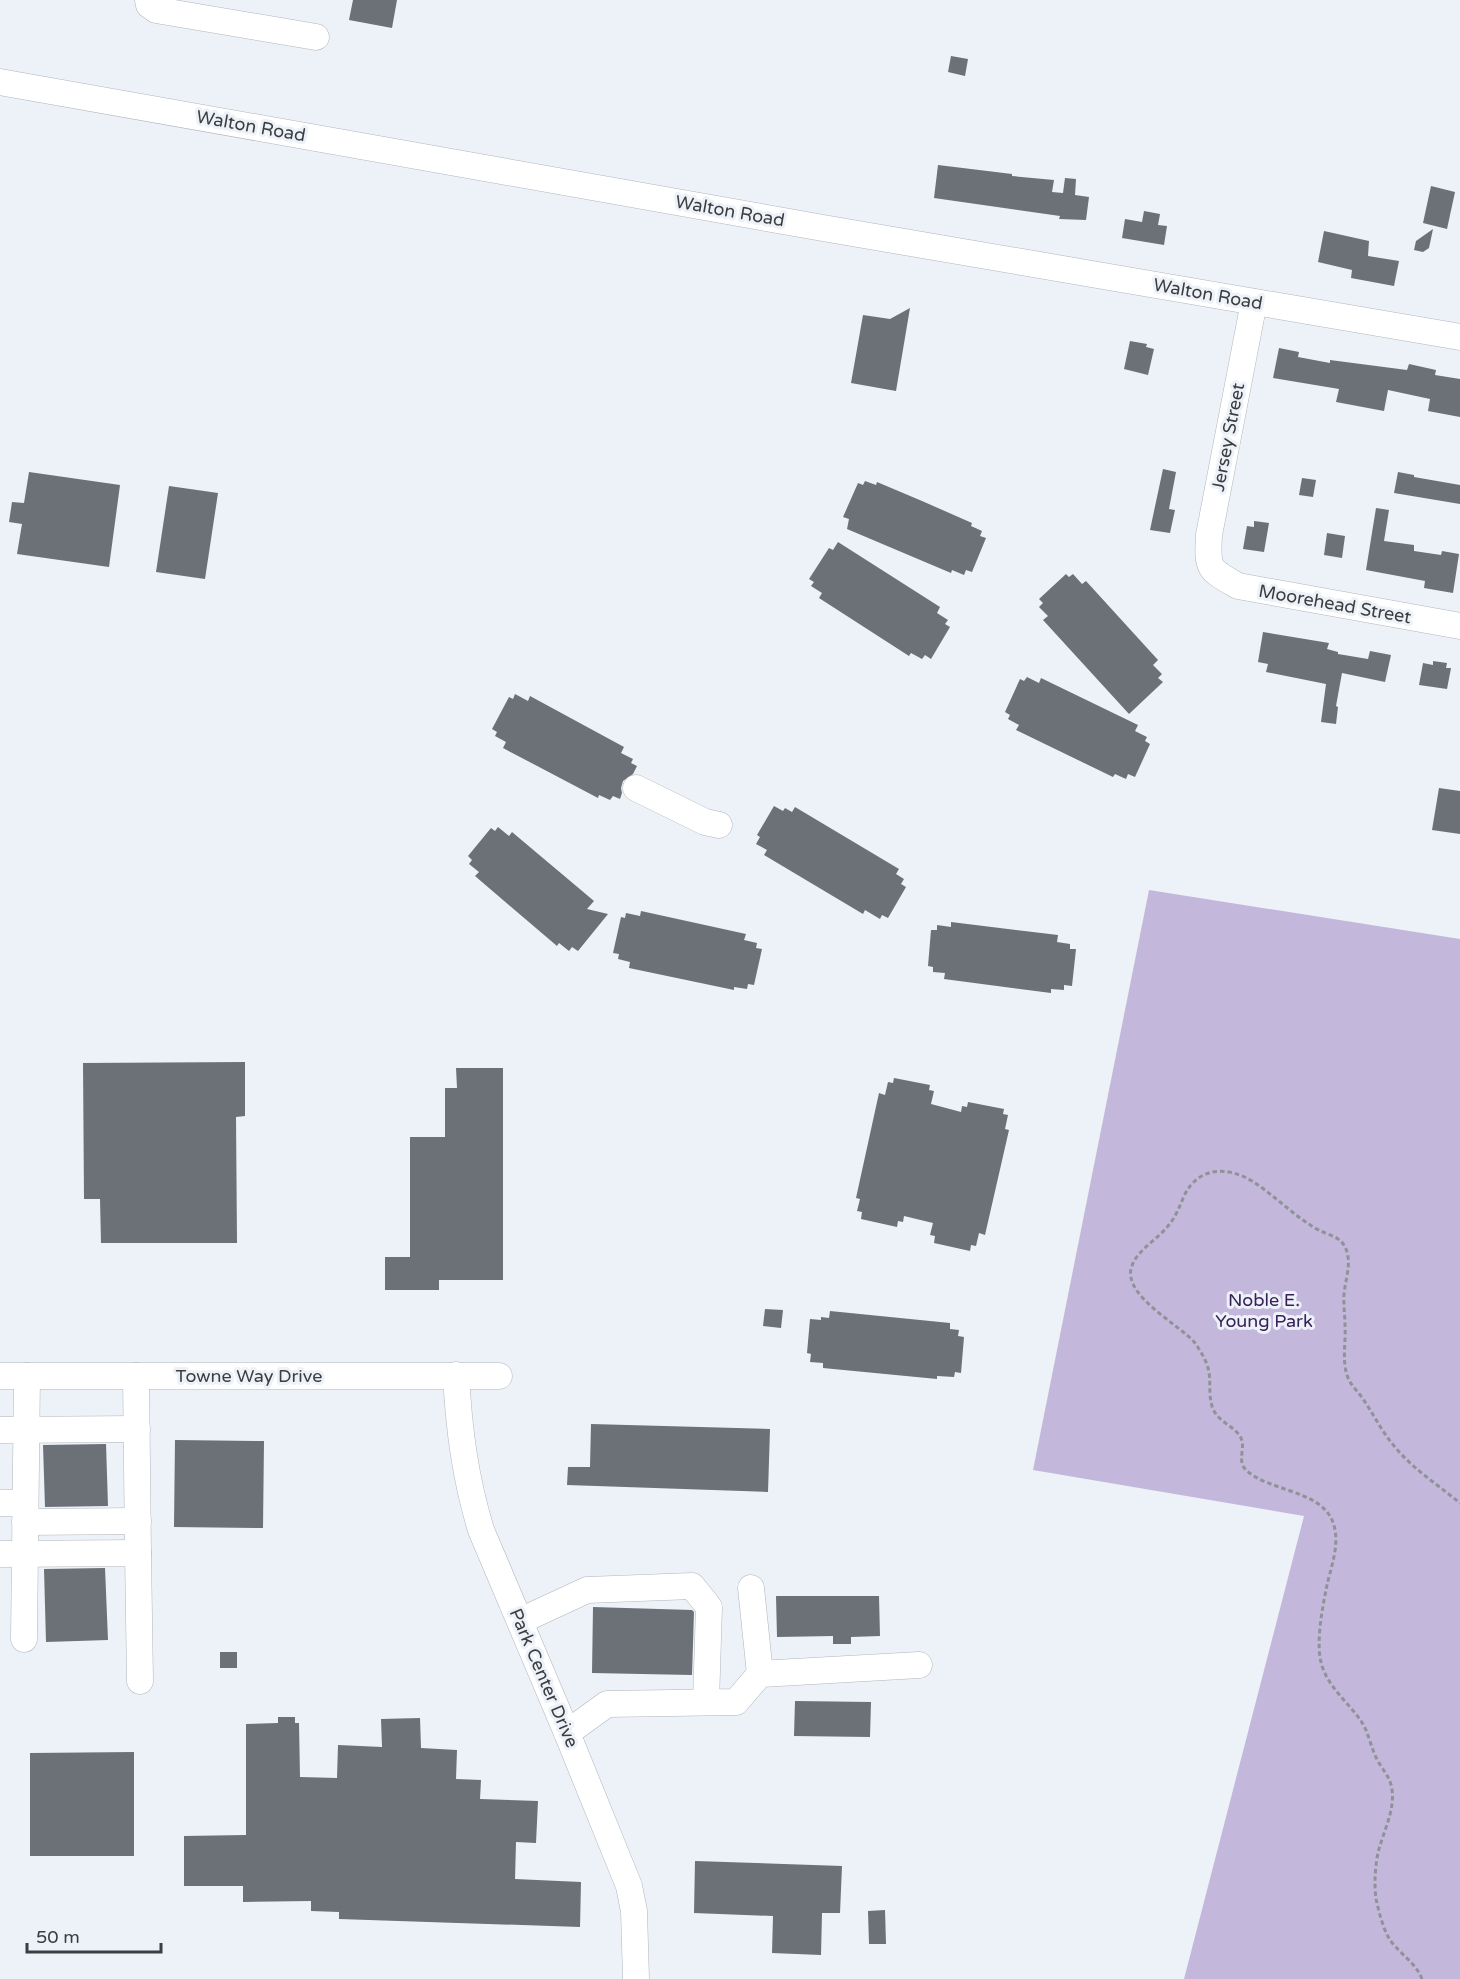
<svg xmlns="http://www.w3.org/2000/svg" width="1460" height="1979" font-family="'Varela Round',sans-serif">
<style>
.green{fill:#c3b8db}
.building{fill:#6b7176}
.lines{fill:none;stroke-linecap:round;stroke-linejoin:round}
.minor-casing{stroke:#b1b5bc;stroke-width:27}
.path{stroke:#8f9297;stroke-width:3;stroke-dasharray:4.5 3;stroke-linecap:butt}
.minor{stroke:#fff;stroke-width:26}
.labels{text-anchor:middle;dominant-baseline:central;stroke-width:6;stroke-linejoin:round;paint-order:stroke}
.street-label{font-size:18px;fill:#3b3d3f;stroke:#edf1f8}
.park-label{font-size:18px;fill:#382159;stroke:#edf1f8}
</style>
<rect width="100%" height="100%" fill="#edf1f8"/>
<polygon class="green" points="1149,890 1460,939 1460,1979 1184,1979 1304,1516 1033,1470"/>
<g class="building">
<polygon points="353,0 397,0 392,28 349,20"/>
<polygon points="951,56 968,59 965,76 948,72"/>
<polygon points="938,165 1012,174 1012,176 1054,180 1052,192 1063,193 1065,178 1076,179 1075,195 1089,197 1086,220 1059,219 1060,216 934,198"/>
<polygon points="1431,186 1455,192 1447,229 1423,223"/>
<polygon points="1144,211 1160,214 1158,225 1167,226 1164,245 1122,238 1125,219 1142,222"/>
<polygon points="1433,229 1429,248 1423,252 1414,250 1416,241"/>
<polygon points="1324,231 1369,241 1368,256 1399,261 1394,286 1351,278 1352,270 1318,262"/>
<polygon points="910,308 896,391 851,383 863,315 890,319"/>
<polygon points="1130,341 1147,344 1146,347 1154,349 1148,375 1124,369"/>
<polygon points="1279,348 1299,352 1298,357 1330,363 1330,360 1407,370 1409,364 1436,370 1435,375 1460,379 1460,417 1428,411 1430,399 1388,390 1384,411 1336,402 1339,389 1273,378"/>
<polygon points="1163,469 1176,472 1169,509 1175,510 1170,533 1150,530"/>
<polygon points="29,472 120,485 109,567 17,554 22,524 9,522 12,502 24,503"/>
<polygon points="1398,472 1414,475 1414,477 1460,485 1460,504 1394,493"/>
<polygon points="1302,478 1316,480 1313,497 1299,495"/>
<polygon points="865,481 876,485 877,482 922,501 972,523 971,526 982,531 980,536 986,538 972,572 966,570 964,575 952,570 951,573 847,529 849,519 843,517 858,483 863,485"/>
<polygon points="169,486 218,493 205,579 156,572"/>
<polygon points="1376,508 1389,510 1384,541 1414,545 1414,551 1441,555 1442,551 1459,554 1453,593 1424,588 1425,581 1366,570"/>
<polygon points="1254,521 1269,523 1264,552 1243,549 1247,526 1254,527"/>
<polygon points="1327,533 1345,536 1342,558 1324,555"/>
<polygon points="838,542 940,607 937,613 948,620 945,624 950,627 931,659 925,655 922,659 911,653 909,656 819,598 822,593 811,586 814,582 809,579 829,548 833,550"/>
<polygon points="1066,574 1069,577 1073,574 1082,584 1086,581 1158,660 1153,665 1162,674 1158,678 1163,682 1129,714 1043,620 1048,616 1039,607 1043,603 1039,599"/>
<polygon points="1263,632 1329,643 1327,649 1338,652 1338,654 1368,659 1370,651 1391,655 1385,682 1342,673 1336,706 1338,707 1336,724 1321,722 1326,684 1266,672 1268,664 1258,662"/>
<polygon points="1433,661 1447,663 1446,668 1451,668 1447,689 1419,685 1423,663 1433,665"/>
<polygon points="1027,677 1039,683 1041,678 1138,725 1135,731 1147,737 1145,741 1150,744 1135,777 1128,774 1126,779 1115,774 1113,777 1016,730 1019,725 1008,719 1010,715 1005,712 1020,679 1024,681"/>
<polygon points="515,694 528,701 530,696 624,747 621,753 633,759 631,763 637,766 633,774 623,781 621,788 622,793 620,799 613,796 610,800 599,795 598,798 503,748 506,742 495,736 497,732 492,729 509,697 513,699"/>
<polygon points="1439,788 1460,791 1460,834 1432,830"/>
<polygon points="774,806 783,811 785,808 792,812 795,807 899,869 896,874 904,879 901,884 906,887 888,918 882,915 880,919 865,910 863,914 764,855 767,850 756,844 760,837 757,835"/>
<polygon points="498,827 509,836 512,832 594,901 587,909 608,914 578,951 572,947 569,951 559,943 557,946 475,876 479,872 469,864 472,860 468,856 491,828 495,831"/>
<polygon points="641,911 746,934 744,940 757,943 756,948 762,949 754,985 748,984 747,989 734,987 734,990 629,968 630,962 618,959 619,954 613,953 621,917 625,918 626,913 640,916"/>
<polygon points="951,922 1058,935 1057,942 1070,944 1070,949 1076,949 1072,986 1064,985 1064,990 1051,989 1051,993 944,979 945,973 933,972 933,967 928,966 931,930 937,930 937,925 951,927"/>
<polygon points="245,1062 245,1116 236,1117 237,1243 101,1243 100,1199 84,1199 83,1063"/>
<polygon points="456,1068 503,1068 503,1280 439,1280 439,1290 385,1290 385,1257 410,1257 410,1137 445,1137 445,1088 457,1088"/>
<polygon points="894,1078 930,1085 929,1090 934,1091 931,1104 961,1112 962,1106 967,1107 968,1102 1004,1109 1003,1114 1008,1115 1005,1129 1009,1130 985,1235 979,1233 976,1246 971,1245 970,1251 934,1243 935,1236 930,1235 933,1223 904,1216 903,1222 898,1221 897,1227 861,1219 862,1212 857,1211 860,1199 856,1198 879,1093 885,1095 888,1082 893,1083"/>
<polygon points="765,1309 783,1310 781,1328 763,1326"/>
<polygon points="830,1311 950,1323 950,1329 959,1330 958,1336 964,1337 961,1373 955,1372 954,1377 937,1376 937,1379 823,1368 823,1363 810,1362 811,1354 807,1353 810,1319 821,1320 821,1317 829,1318"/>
<polygon points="591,1424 770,1429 768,1492 567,1485 568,1467 590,1467"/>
<polygon points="175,1440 264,1441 263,1528 174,1527"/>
<polygon points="106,1444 108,1506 45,1507 43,1445"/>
<polygon points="105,1568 108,1640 46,1642 44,1569"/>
<polygon points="776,1596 879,1596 880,1636 851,1637 851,1644 833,1644 833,1636 777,1637"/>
<polygon points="593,1607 692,1610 694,1612 692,1675 592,1673"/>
<rect x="220" y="1652" width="17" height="16"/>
<polygon points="795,1701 871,1702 870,1737 794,1736"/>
<polygon points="278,1717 295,1717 295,1723 299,1723 300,1777 337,1778 338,1745 382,1747 381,1719 420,1718 421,1748 457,1750 456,1779 481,1780 480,1799 538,1801 536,1843 516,1842 515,1879 581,1882 580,1927 339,1919 339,1912 311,1911 311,1901 243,1902 243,1886 184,1886 184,1836 246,1835 246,1724 278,1723"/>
<polygon points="134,1752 134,1856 30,1856 30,1753"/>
<polygon points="695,1861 842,1866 840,1913 822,1913 821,1955 772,1953 773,1916 694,1913"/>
<polygon points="885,1910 886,1944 869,1944 868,1911"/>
</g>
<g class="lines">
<defs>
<g id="minor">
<polyline points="148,0 149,5 156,10 316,37"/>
<polyline points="0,82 823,228 1460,337"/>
<path d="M1254 302 1209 535C1207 569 1208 569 1238 586L1460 626"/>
<polyline points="636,788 705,822 719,825"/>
<path d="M456 1375C459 1430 465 1477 481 1530L567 1733 629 1886 634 1911 636 1979"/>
<polyline points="0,1376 499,1376"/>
<polyline points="136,1376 138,1553"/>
<polyline points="0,1430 137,1429"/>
<polyline points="0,1503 25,1503"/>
<polyline points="25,1522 138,1521"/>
<polyline points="0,1554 138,1553 140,1681"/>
<polyline points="751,1588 760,1674"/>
<polyline points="520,1621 587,1590 692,1586 709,1607 706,1702"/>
<polyline points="24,1639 27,1376"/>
<polyline points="567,1733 607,1704 736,1702 760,1674 919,1665"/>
</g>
</defs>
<use href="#minor" class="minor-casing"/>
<path class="path" d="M1422 1979C1416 1963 1400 1954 1390 1940 1383 1929 1379 1912 1376 1899 1374 1884 1375 1864 1379 1849 1385 1827 1399 1802 1389 1779 1385 1771 1378 1763 1375 1755 1370 1744 1368 1731 1361 1721 1348 1702 1326 1685 1321 1662 1316 1643 1322 1610 1326 1590 1330 1568 1342 1543 1332 1520 1319 1490 1268 1491 1246 1470 1236 1460 1247 1447 1240 1436 1233 1426 1220 1422 1214 1411 1207 1397 1212 1382 1208 1368 1206 1360 1200 1350 1195 1343 1180 1325 1125 1297 1131 1269 1135 1251 1157 1240 1168 1226 1176 1217 1180 1205 1185 1194 1199 1167 1227 1166 1252 1181 1274 1195 1293 1215 1315 1228 1326 1235 1339 1235 1345 1247 1354 1265 1342 1285 1344 1304 1344 1311 1345 1318 1345 1325 1346 1341 1342 1360 1347 1375 1350 1385 1357 1390 1363 1399 1374 1415 1382 1432 1395 1447 1413 1469 1438 1485 1460 1503"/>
<use href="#minor" class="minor"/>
</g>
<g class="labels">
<g class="street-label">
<text transform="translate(251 126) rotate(10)">Walton Road</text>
<text transform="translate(730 211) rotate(10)">Walton Road</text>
<text transform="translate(1208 294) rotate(10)">Walton Road</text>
<text transform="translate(1228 437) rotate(-79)">Jersey Street</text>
<text transform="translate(1335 604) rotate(10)">Moorehead Street</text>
<text x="249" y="1376">Towne Way Drive</text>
<text transform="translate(544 1678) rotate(67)">Park Center Drive</text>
</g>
<g class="park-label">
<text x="1264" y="1300">Noble E.<tspan x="1264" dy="21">Young Park</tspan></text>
</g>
</g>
<path d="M27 1943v9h134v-9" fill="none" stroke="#3b3d3f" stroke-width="3"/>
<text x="36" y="1943" font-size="18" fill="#3b3d3f" stroke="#edf1f8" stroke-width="4.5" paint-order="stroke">50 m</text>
</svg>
